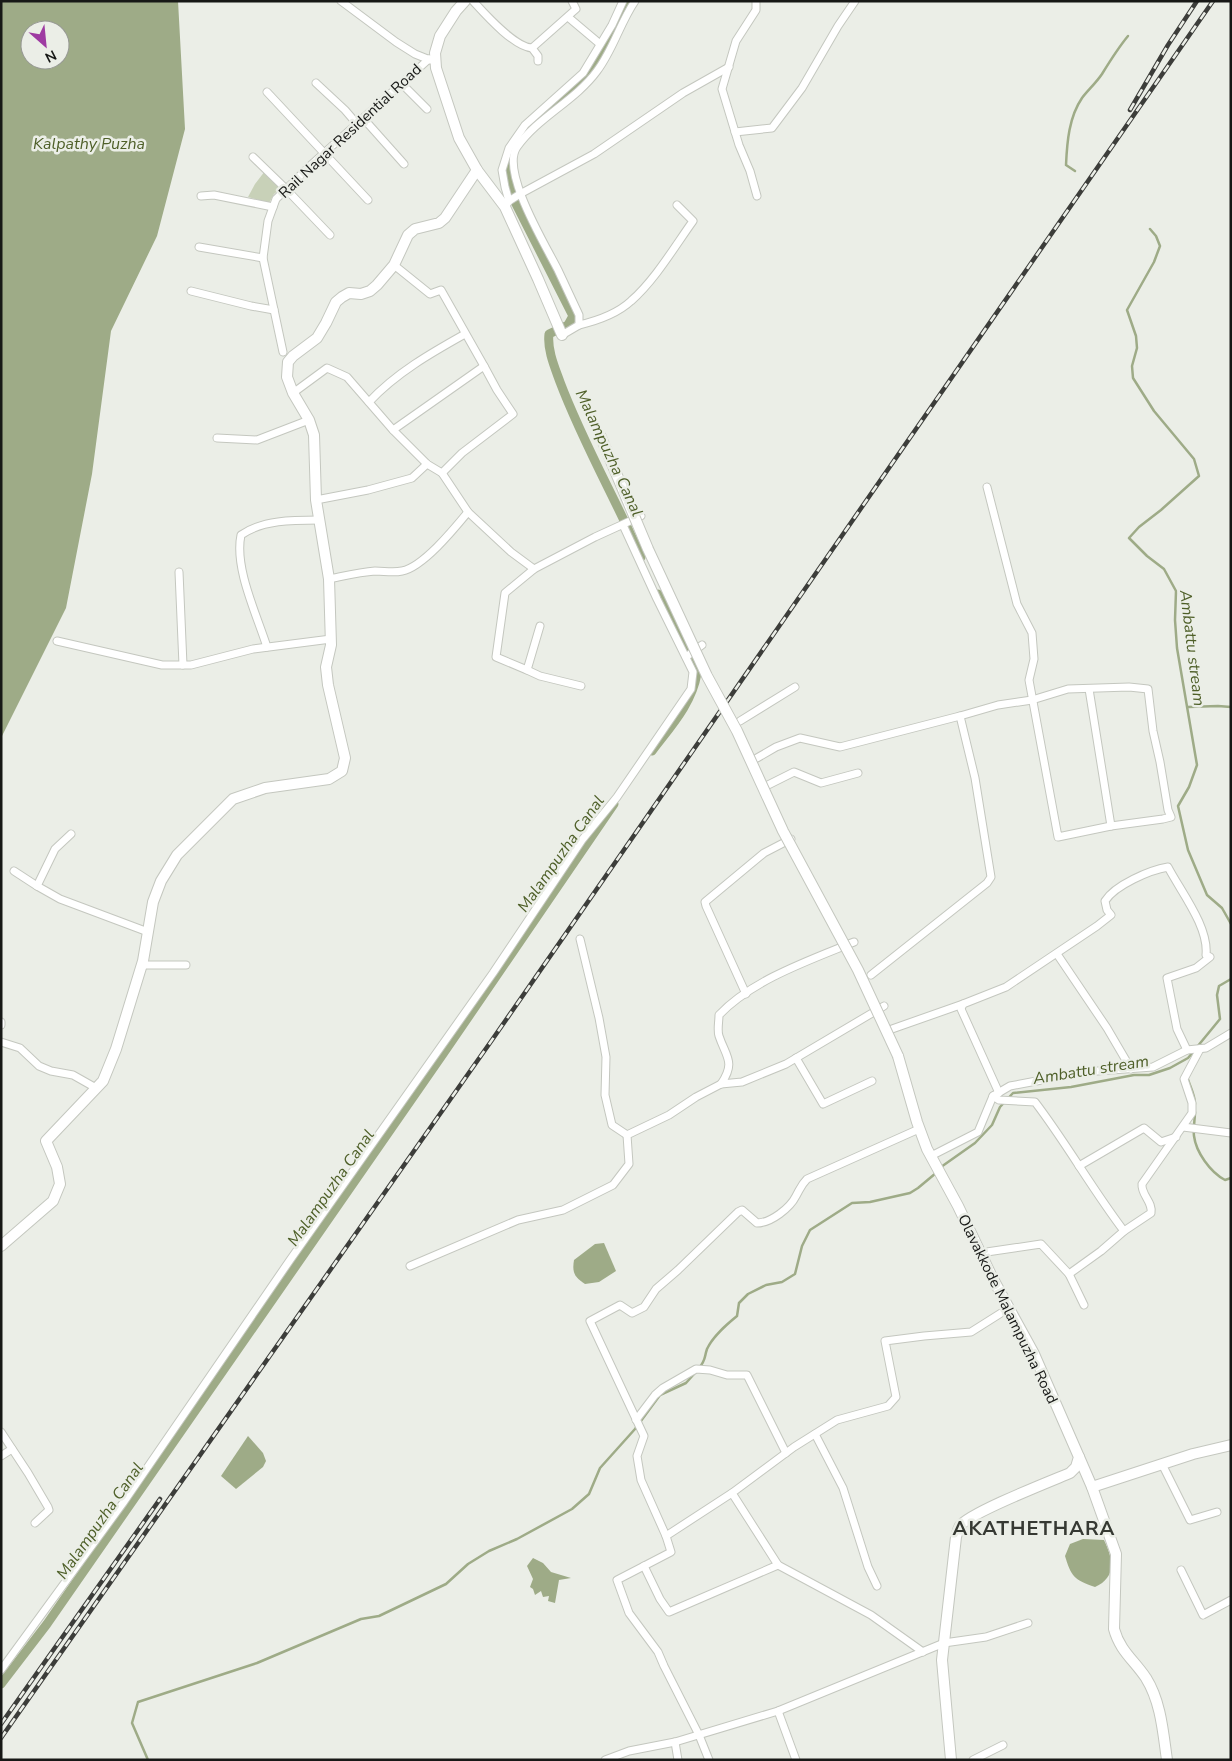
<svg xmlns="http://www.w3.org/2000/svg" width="1232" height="1761" font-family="'Nunito Sans',sans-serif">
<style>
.green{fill:#c8d1b8}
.water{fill:#9eab87;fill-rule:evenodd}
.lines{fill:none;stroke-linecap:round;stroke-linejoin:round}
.stream{stroke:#9eab87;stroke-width:2.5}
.canal{stroke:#9eab87;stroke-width:9}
.street-casing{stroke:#c4c7bf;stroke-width:9}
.secondary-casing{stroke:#c4c7bf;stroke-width:12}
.street{stroke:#fff;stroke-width:7}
.secondary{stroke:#fff;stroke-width:10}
.rail-casing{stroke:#3c3d3a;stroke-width:4.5}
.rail{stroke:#ebeee7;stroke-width:2.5;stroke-dasharray:8;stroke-linecap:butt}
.secondary-bridge-casing{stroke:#c4c7bf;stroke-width:12;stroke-linecap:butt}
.secondary-bridge{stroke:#fff;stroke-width:10}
.labels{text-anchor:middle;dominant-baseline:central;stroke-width:5;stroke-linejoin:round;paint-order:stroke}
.street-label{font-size:15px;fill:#171816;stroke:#ebeee7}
.water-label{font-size:16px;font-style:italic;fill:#4e5f28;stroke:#ebeee7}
.district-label{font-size:20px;font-weight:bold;letter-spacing:1px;fill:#363933;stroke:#ebeee7}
</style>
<rect width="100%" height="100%" fill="#ebeee7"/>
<polygon class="green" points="265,171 281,188 274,194 269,203 248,197 255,184"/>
<g class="water">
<path d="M1 1H178L185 129 157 236 111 331 92 474 66 608 1 738ZM30 30H60V60H30Z"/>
<path d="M604 1243 616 1271 599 1282 585 1284C574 1277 572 1272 574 1260L595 1244Z"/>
<polygon points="248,1436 263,1453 266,1461 263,1467 236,1489 221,1476"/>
<path d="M1083 1539 1104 1540C1113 1559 1117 1577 1095 1587 1074 1580 1071 1576 1065 1556L1070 1544Z"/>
<polygon points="533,1558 543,1563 551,1572 571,1578 559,1580 555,1603 548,1601 549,1596 543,1597 541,1591 535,1595 533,1589 530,1587 533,1579 527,1566"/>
</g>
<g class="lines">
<g class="stream">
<path d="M1075 171 1066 165C1067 142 1069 117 1082 98 1088 90 1096 83 1102 74 1110 61 1118 48 1128 36"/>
<polyline points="1150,229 1156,236 1160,246 1154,262 1127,310 1136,336 1137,348 1132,366 1133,378 1154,411 1194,459 1199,476 1161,510 1139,527 1129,538 1147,556 1164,569 1176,591 1175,620 1177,648 1197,765 1189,787 1178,806 1188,850 1207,895 1222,908 1231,924"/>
<polyline points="1188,707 1218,706 1231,707"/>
<polyline points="1197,1047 1220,1019 1217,995 1219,986 1231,979"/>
<path d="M1187 1076C1189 1085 1195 1094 1195 1104"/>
<path d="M1195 1112C1195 1119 1193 1128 1194 1136 1196 1152 1210 1172 1225 1180L1231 1178"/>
<polyline points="941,1167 975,1143 992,1125 1000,1107 1013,1093 1071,1087 1134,1075 1149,1075 1170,1068 1188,1058 1194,1051"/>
<path d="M699 1368C706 1360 704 1358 707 1349 713 1336 726 1325 737 1316L739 1303 748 1294 766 1285 782 1282 795 1274 802 1246 810 1230 852 1203 870 1202 910 1193 918 1188 936 1173"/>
<polyline points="148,1760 132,1723 138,1702 257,1663 361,1619 379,1616 446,1584 468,1564 489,1551 517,1539 572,1509 589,1494 600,1468 635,1429 660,1395 686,1383 694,1374"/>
</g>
<g class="canal">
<polyline points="539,120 580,82 597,60 628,4"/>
<path d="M515 146C503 160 508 183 514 200L573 316 568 325 549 334C547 350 555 368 560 382 583 443 615 498 641 557"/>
<path d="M652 751C670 727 692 704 697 673L658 594"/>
<polyline points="1,1684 47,1624 443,1054 614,804"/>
</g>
<defs>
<g id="street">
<polyline points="341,1 396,42 415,54 430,60"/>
<path d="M473 1C485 14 514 47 532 48L538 56V61"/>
<polyline points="756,1 756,10 736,41 722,89 739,145 750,171 757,196"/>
<polyline points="568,17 600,44"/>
<polyline points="532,48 576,9 572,1"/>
<polyline points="316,83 345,110 357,124"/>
<polyline points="402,84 427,109"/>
<polyline points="267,92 368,200"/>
<polyline points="363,118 404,164"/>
<polyline points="735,132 772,128 802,88 838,26 855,1"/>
<polyline points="253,157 286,189 330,235"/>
<polyline points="201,196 214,195 273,207"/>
<polyline points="509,201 505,187 502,170 509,148 525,125 583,73 612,25 623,1"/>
<polyline points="505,207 509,201 520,194 594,154 683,93 729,67"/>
<polyline points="199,247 263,258"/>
<polyline points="394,265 430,294 441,290 484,366"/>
<polyline points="191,291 251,306 274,310"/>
<path d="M579 325C596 321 618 313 631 301 655 280 675 246 693 221L677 205"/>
<path d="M562 335 579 325V315C572 300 565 285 558 270 546 246 500 171 517 147 538 117 575 101 597 71 613 50 620 23 635 1"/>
<polyline points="283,352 263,258 268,221 276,199 312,164 429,59"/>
<polyline points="293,393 327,368 347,377 393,430 427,464 442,473 468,512 511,552 534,569"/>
<path d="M369 402C396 373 431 353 465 334"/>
<polyline points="393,430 484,366 497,390 513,414 462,453 442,473"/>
<polyline points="217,438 257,440 309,420"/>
<polyline points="987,487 1017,604 1032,633 1034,659 1029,680 1058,837 1111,826 1089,689"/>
<polyline points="316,500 368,490 412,478 427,464"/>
<polyline points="179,572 183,665"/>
<path d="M329 579C344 576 360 572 375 571 384 571 393 573 402 571 423 567 454 529 468 512"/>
<polyline points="540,626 527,670 496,657 505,593 534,569 595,537 641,516"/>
<polyline points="57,641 162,665 191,665 253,649 331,639"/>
<path d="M267 647C257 615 234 568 241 535 262 520 293 520 319 520"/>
<polyline points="686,657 702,645"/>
<polyline points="527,670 540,676 581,686"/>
<polyline points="740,721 795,687"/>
<polyline points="757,758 776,747 800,738 840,747 960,716"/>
<polyline points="768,785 794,772 821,783 858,773"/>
<polyline points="14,871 37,886 60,899 148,932"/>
<polyline points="37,886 55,849 71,834"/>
<polyline points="580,939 599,1018 606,1057 605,1095 612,1125 627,1135"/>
<polyline points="1057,954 1107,1028 1131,1069"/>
<polyline points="142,965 186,965"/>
<polyline points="871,975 987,883 991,877 975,778 960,716 998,705 1032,700 1068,689 1129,687 1148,689 1153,731 1160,762 1168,810 1171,817 1163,819 1111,826"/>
<polyline points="746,994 706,906 705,902 764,853 791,839"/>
<polyline points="1,1022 1,1025"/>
<polyline points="892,1029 963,1004"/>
<polyline points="1,1042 20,1048 39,1066 51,1071 73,1075 96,1088"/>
<polyline points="796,1058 823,1104 872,1081"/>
<path d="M721 1084C736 1062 726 1057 719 1036 717 1030 719 1022 719 1015 752 980 810 960 854 942"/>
<path d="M999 1093 961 1009 963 1004 1006 987 1097 926 1111 915 1107 910 1105 901C1115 885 1150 870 1168 867 1181 892 1209 927 1206 955L1210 957 1196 968 1167 978 1177 1029 1187 1050"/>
<polyline points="1183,1127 1231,1133"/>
<polyline points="931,1156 978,1132 993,1096 1010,1086 1084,1072 1153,1067 1187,1050 1206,1048 1231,1033"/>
<polyline points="1079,1166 1144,1128 1161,1142 1176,1137"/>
<path d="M1124 1231 1151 1213C1153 1202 1141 1195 1142 1184L1192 1113V1103L1184 1079 1200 1049"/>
<path d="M980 1253 1041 1244 1069 1274 1101 1251 1124 1231C1092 1189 1067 1144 1035 1102L999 1100 993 1096"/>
<polyline points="410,1266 518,1220 563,1210 613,1185 629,1164 627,1135 669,1115 696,1097 721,1084 742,1082 786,1064 884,1006"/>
<polyline points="1069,1274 1084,1305"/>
<polyline points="636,1420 655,1395 663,1388 696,1369 710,1370 727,1375 747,1375 786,1453"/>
<polyline points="1,1432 28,1473 48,1507 49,1510 35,1523"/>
<polyline points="815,1434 843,1488 868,1567 877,1586"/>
<polyline points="1,1456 12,1449"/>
<polyline points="1162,1464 1190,1520 1217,1512"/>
<path d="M666 1536 641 1480 637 1456 644 1436 590 1321 620 1305 632 1313 644 1307 656 1289 678 1270 738 1212 742 1210 757 1223C771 1223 790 1208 796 1196 800 1189 801 1185 807 1179L919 1129"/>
<polyline points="644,1566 660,1599 669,1612 778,1565"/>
<polyline points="1181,1570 1203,1615 1231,1600"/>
<polyline points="923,1652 871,1615 778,1565 732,1493 794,1447 837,1420 888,1406 896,1397 885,1341 924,1336 971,1332 1009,1308"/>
<polyline points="1,1670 123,1503 290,1260 493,973 582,840 617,797 691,689 693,672 657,599 623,525"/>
<polyline points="778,1711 796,1760"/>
<polyline points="675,1742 678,1760"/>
<polyline points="605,1760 629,1751 675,1742 778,1711 944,1643 986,1637 1028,1623"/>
<polyline points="709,1760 699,1735 664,1666 658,1652 629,1613 617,1580 671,1552 666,1536 732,1493"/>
<polyline points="973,1760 1003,1745"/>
</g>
<g id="secondary">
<polyline points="465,1 456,11 440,36 435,53 436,68 459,138 477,170 505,207 538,279 562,335"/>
<path d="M898 1056 917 1122 927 1149 958 1206 993 1279 1034 1354 1079 1457 1076 1467 1070 1473C1051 1481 969 1513 960 1526 958 1529 957 1534 956 1537L942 1660 951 1760"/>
<polyline points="1,1246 53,1201 60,1184 57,1167 46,1141 103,1081 116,1049 143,961 153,902 161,881 177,855 233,799 265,788 329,779 342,771 345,758 328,685 326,667 331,645 329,579 316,500 314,435 309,420 293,393 287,377 288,362 293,356 317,338 326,323 336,302 342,297 349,293 361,294 370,291 377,285 394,265 408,235 415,229 439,223 445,218 477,170"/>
<path d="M1079 1457 1092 1487 1116 1554 1114 1629C1120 1651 1134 1660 1146 1678 1161 1702 1163 1732 1167 1760"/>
<polyline points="1092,1487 1193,1454 1231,1445"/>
</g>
</defs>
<use href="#street" class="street-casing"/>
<use href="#secondary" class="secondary-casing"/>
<use href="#street" class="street"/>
<use href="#secondary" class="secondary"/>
<defs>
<g id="rail">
<polyline points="1130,110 1168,45 1197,1"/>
<polyline points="1,1724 160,1499"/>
<polyline points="1,1738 492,1040 1213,1"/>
</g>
</defs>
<use href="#rail" class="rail-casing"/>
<use href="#rail" class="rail"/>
<defs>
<polyline id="secondary-bridge" points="600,435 648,549 707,676 737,731 783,831 858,970 898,1056"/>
</defs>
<use href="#secondary-bridge" class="secondary-bridge-casing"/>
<use href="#secondary-bridge" class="secondary-bridge"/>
</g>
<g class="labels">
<g class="street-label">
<text transform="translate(350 131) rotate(-43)">Rail Nagar Residential Road</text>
<text transform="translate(1008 1309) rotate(64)">Olavakkode Malampuzha Road</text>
</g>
<g class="water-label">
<text x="89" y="144">Kalpathy Puzha</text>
<text transform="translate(609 453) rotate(65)">Malampuzha Canal</text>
<text transform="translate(1192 648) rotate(83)">Ambattu stream</text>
<text transform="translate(561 854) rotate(-55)">Malampuzha Canal</text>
<text transform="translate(1091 1070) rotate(-9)">Ambattu stream</text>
<text transform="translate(331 1188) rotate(-55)">Malampuzha Canal</text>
<text transform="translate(100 1521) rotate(-55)">Malampuzha Canal</text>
</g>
<g class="district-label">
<text x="1034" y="1528">AKATHETHARA</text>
</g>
</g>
<rect width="1232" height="1761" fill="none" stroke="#171816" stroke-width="5"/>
<g transform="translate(45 45) rotate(153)"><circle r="24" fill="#ebeee7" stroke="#969893"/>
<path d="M0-4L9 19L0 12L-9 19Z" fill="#9e3ba2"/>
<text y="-8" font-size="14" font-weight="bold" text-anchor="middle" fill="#171816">N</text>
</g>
</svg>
